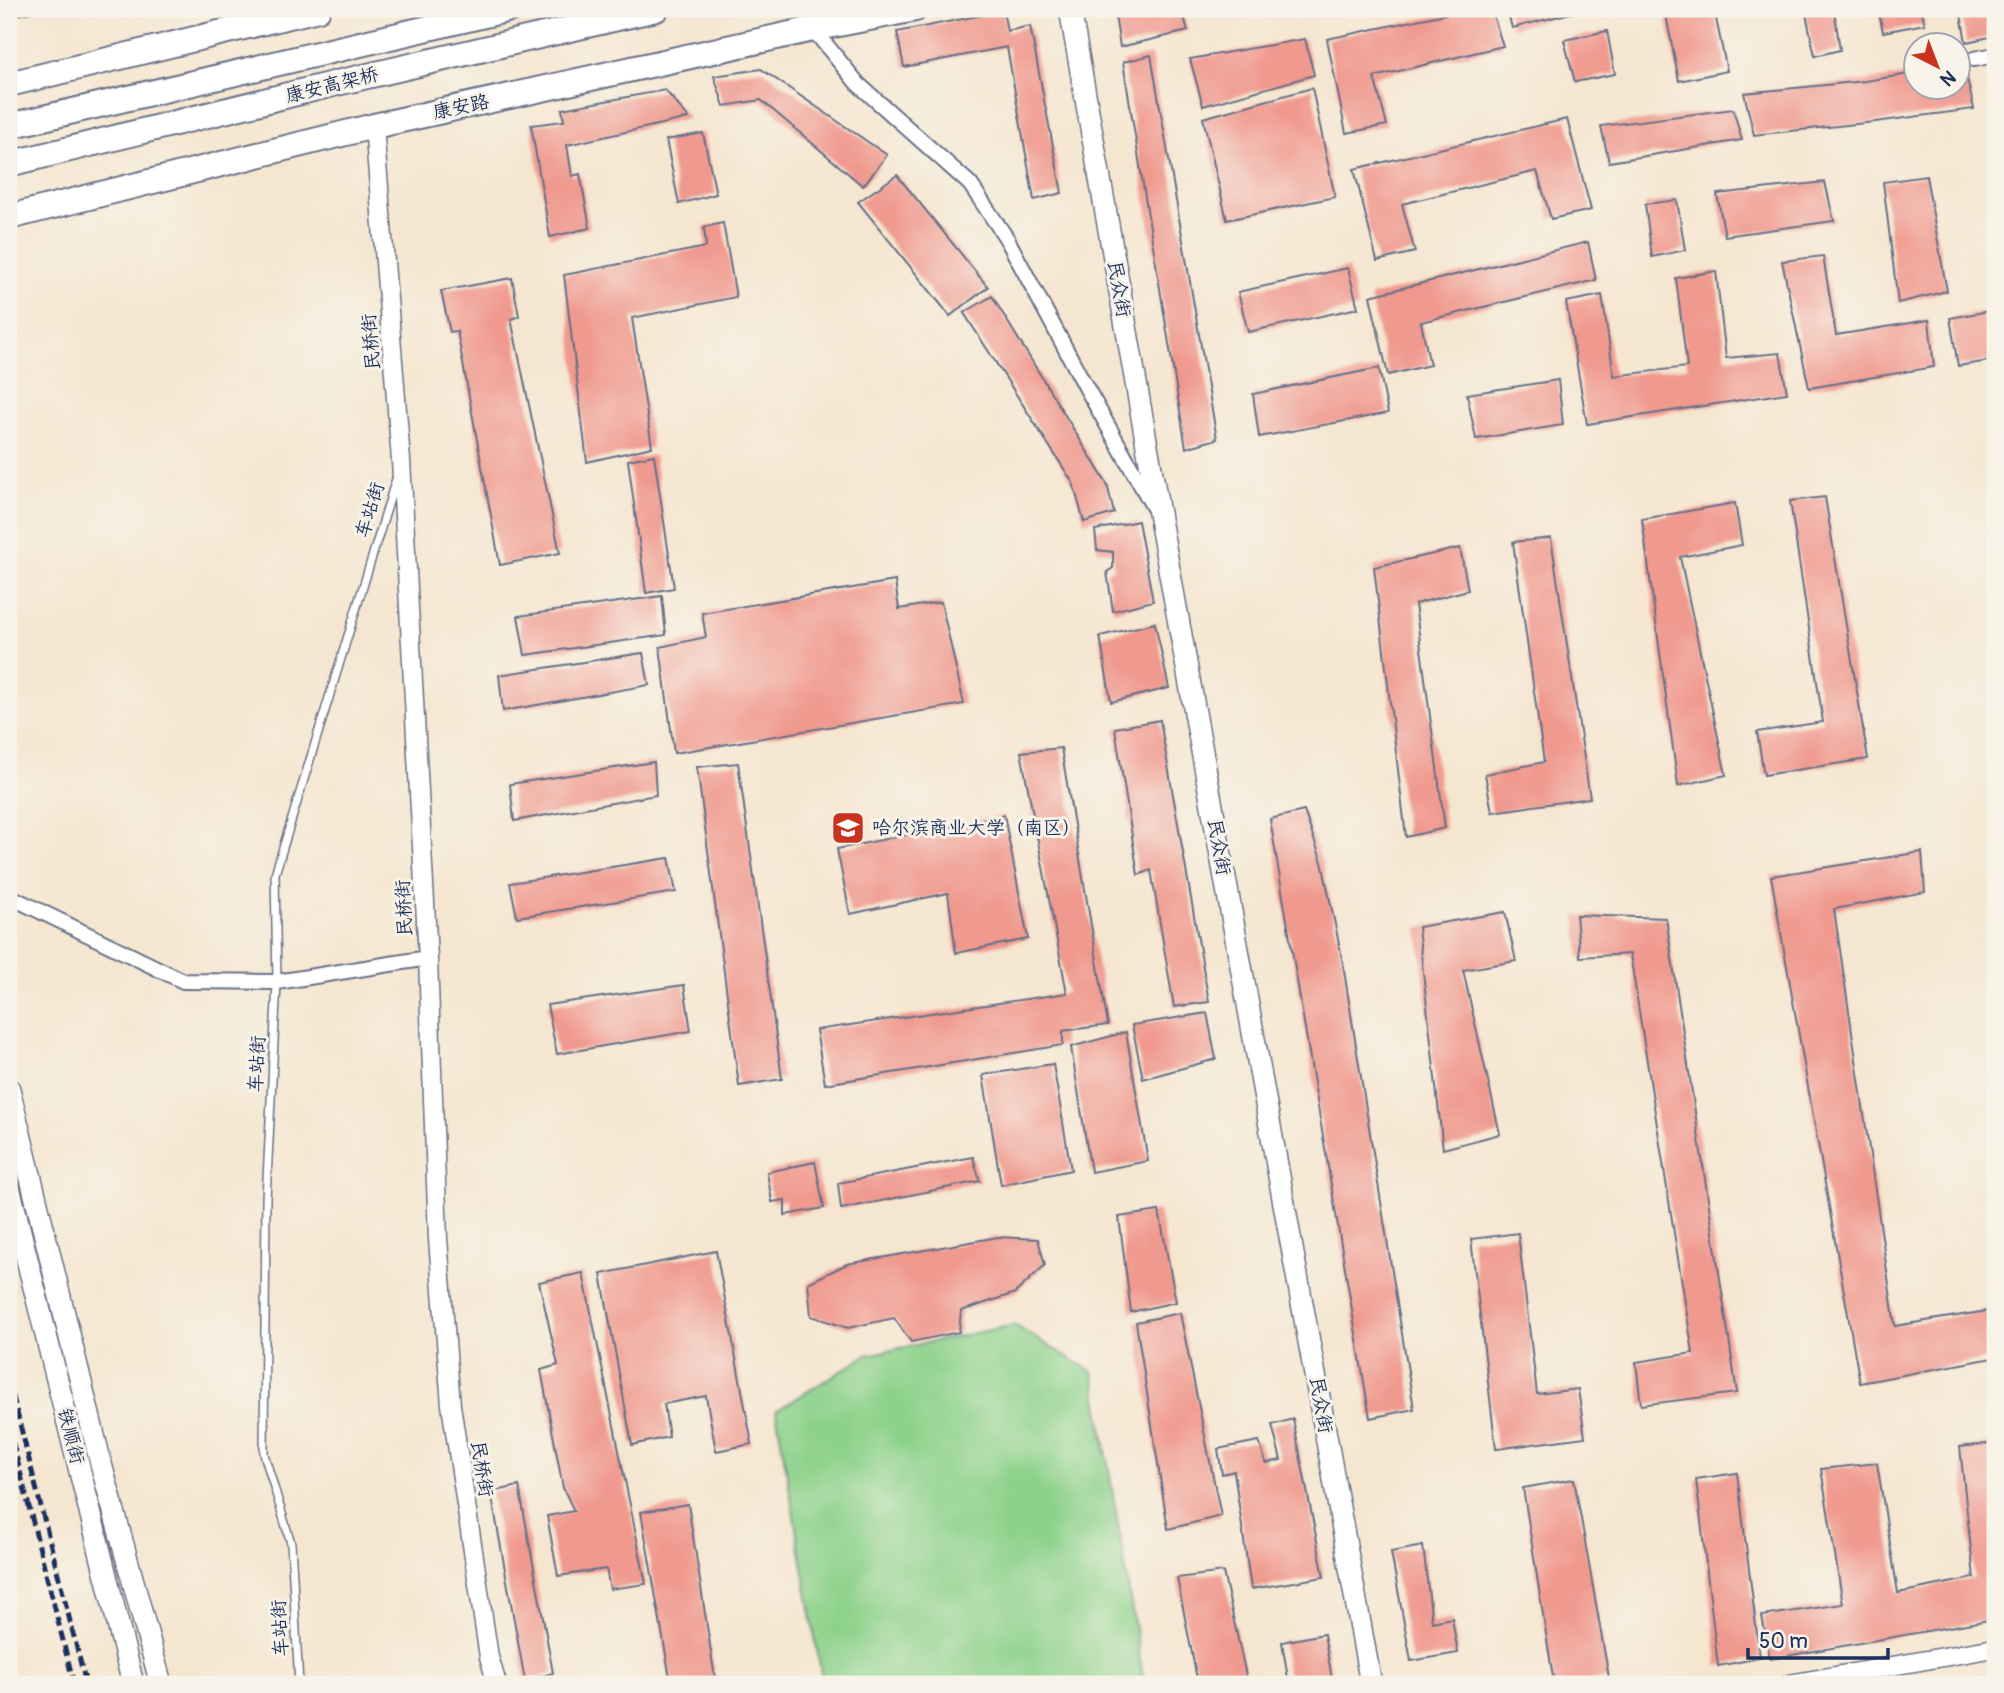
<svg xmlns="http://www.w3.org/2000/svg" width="2004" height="1693" font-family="Pangolin,'LXGW WenKai TC',sans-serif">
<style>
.garden{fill:#8dd28b;stroke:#548074;stroke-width:2}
.building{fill:#f0998e}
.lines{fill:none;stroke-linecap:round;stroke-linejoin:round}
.service-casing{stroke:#676f86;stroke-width:10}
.minor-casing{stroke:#676f86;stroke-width:18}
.tertiary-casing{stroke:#676f86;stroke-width:21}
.secondary-casing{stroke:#676f86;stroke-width:24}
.trunk-casing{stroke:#676f86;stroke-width:28}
.service{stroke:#fff;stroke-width:7}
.minor{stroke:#fff;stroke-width:14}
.tertiary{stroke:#fff;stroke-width:18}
.secondary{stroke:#fff;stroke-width:21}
.trunk{stroke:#fff;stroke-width:24}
.rail{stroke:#1b2f5e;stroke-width:5;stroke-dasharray:10 5;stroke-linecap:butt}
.labels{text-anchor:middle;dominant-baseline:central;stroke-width:6;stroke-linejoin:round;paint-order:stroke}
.street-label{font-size:19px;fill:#1b2f5e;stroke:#f7f3e8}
.poi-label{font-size:19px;fill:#1b2f5e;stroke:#f7f3e8;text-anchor:start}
</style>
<rect width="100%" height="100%" fill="#f7f3e8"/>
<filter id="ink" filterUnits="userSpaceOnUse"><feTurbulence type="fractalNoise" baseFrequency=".0143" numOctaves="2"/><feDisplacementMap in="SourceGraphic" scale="14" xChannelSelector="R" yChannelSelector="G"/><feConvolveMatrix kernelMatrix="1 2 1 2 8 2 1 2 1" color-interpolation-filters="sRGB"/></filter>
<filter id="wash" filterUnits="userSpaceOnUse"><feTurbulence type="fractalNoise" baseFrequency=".00686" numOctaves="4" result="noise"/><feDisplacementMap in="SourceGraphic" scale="28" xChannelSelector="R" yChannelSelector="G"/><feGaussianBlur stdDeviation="1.57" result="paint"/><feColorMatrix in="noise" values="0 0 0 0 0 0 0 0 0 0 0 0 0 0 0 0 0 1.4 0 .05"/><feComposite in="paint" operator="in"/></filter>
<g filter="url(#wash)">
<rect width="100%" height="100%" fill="#f5e6d0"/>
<polygon class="garden" points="1014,1325 1093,1372 1144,1684 823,1684 776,1411 867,1355"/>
<g id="blocks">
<g class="building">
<polygon points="9,9 39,9 39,10 9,17"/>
<polygon points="1114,9 1182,9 1188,31 1120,47"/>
<polygon points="1469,9 1491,9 1503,46 1374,77 1387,125 1346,133 1327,39"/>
<polygon points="1507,9 1583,9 1583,10 1512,28"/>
<polygon points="1714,9 1727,71 1679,81 1666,15"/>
<polygon points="1805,9 1834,9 1840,50 1815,56"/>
<polygon points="1878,9 1921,9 1925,24 1883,32"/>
<polygon points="1960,9 1995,9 1995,36 1966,42"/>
<polygon points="1003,11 1007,31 1030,26 1062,193 1034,200 1007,47 904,67 897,32"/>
<polygon points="1607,31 1615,74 1575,82 1564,40"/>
<polygon points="1305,39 1314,75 1203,106 1190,59"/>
<polygon points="1151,55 1217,439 1186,448 1123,62"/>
<polygon points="1964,65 1974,109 1875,122 1754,135 1744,93 1865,81 1916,73 1916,88 1958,88 1958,66"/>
<polygon points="761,69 887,155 863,186 761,100 724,106 714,76"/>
<polygon points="1312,88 1335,197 1227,220 1203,118"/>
<polygon points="665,90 689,118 567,145 572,176 580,174 590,228 550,237 531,125 564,121 562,109"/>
<polygon points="1733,109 1742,140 1609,162 1601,126"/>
<polygon points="1567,119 1591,210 1551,219 1537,171 1402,204 1415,252 1377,261 1354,169"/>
<polygon points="703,133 716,194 679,204 666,140"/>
<polygon points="897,175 988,287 950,316 858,202"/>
<polygon points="1926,176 1947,291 1898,303 1883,182"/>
<polygon points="1825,182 1834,221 1725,236 1717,194"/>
<polygon points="1677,200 1685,250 1652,257 1645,204"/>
<polygon points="723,223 736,297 632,318 652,447 587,462 564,275 706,247 704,227"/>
<polygon points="1588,242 1596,280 1421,322 1430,365 1388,375 1370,296"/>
<polygon points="1823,256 1836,335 1929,320 1934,367 1809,388 1782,261"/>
<polygon points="1348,268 1358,308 1248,332 1238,292"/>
<polygon points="1716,271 1726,358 1780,353 1787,393 1587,424 1566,302 1602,295 1614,376 1687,367 1676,278"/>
<polygon points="512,278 519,316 511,319 560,553 500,565 457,331 450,332 441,291"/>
<polygon points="992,296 1107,484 1114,513 1084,522 1073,483 964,313"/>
<polygon points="1995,310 1995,360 1958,366 1950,318"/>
<polygon points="1379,368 1388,413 1259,437 1253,394"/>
<polygon points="1558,380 1563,425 1476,439 1467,394"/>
<polygon points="654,455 674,588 646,593 628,460"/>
<polygon points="1825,497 1868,759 1764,775 1757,732 1823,722 1790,501"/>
<polygon points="1735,503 1742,545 1680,557 1726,775 1678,786 1642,519"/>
<polygon points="1138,521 1153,601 1113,611 1107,572 1113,568 1113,552 1097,550 1095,530"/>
<polygon points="1551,538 1590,798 1492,812 1485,774 1544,762 1513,542"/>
<polygon points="1460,548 1468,590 1415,604 1445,828 1406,837 1374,567"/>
<polygon points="895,581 899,609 941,602 964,704 674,753 660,647 706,637 702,613"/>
<polygon points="662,596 666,635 525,655 518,616"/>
<polygon points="1155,623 1169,688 1111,702 1100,636"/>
<polygon points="643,653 649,685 503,711 499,675"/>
<polygon points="1160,720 1209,1002 1174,1007 1151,870 1138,875 1115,728"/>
<polygon points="1061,748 1108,1025 1063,1031 1063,1045 825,1084 816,1030 1067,993 1021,752"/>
<polygon points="654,762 656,795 514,821 510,784"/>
<polygon points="738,763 782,1079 739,1086 697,767"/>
<polygon points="1304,811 1322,862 1342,958 1414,1409 1370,1418 1270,819"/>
<polygon points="1004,815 1028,939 956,953 948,893 850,914 837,849"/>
<polygon points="1922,852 1925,892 1834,909 1895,1326 1987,1311 1993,1358 1860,1383 1771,876"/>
<polygon points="669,858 676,892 517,917 510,883"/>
<polygon points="1505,912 1516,961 1463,970 1500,1134 1443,1149 1418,927"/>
<polygon points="1576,915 1666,918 1737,1393 1641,1405 1636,1362 1693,1353 1630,954 1580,957"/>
<polygon points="684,985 691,1031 557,1054 547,1005"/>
<polygon points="1207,1013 1216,1059 1143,1079 1132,1025"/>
<polygon points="1126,1032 1148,1161 1091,1172 1071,1047"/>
<polygon points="1053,1064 1071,1170 1001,1185 983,1075"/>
<polygon points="973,1157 980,1181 841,1209 838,1183"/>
<polygon points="815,1162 824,1208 785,1215 785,1200 772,1202 767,1172"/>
<polygon points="1159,1211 1176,1302 1131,1312 1119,1217"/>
<polygon points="1518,1233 1537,1394 1578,1389 1585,1437 1496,1449 1471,1239"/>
<polygon points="998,1237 1038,1239 1045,1265 1015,1293 961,1311 959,1332 911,1342 894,1318 848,1328 811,1316 808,1283 847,1264"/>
<polygon points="716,1251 752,1444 716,1451 706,1396 664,1404 669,1437 632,1445 601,1274"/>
<polygon points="583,1273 646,1584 610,1589 606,1569 558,1576 547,1516 574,1511 563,1488 541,1370 558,1365 539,1282"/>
<polygon points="1180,1313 1221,1516 1168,1529 1136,1322"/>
<polygon points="1293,1419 1324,1577 1251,1589 1234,1471 1222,1474 1218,1449 1259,1441 1266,1463 1281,1460 1272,1425"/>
<polygon points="1995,1443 1995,1619 1770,1659 1762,1616 1843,1604 1821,1469 1877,1463 1898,1593 1974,1578 1960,1447"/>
<polygon points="1737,1473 1760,1658 1718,1666 1696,1479"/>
<polygon points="1574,1479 1609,1678 1572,1684 1554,1684 1523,1488"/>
<polygon points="519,1486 553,1673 525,1681 491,1492"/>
<polygon points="688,1504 716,1684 671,1684 641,1512"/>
<polygon points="1423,1546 1432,1622 1452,1618 1458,1653 1411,1661 1391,1552"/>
<polygon points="1223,1572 1248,1684 1198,1684 1177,1578"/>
<polygon points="1324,1634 1333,1684 1289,1684 1282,1642"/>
</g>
</g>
</g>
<g filter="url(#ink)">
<use href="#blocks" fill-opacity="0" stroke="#676f86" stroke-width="2"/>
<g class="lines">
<defs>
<polyline id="service" points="299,1684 291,1543 264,1454 266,1199 277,982 275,874 396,479"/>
<g id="minor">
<polyline points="813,29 858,84 970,184 1007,239 1087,389 1154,508"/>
<polyline points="1974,59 1995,55"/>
<polyline points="9,896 183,981 277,982 428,958"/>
</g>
<g id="tertiary">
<polyline points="374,126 401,460 428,958 438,1239 451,1405 489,1657 497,1684"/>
<polyline points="1789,1684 1995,1648"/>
</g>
<g id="secondary">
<polyline points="1070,9 1160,519 1371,1684"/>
<polyline points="9,1089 101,1464 161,1684"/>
<polyline points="9,1187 133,1684"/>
</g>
<g id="trunk">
<polyline points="9,84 318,9"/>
<polyline points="9,126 510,9"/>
<polyline points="9,164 337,83 656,9"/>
<polyline points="9,217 374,126 813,29 915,9"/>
</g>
</defs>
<use href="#service" class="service-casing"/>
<use href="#minor" class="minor-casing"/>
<use href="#tertiary" class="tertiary-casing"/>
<use href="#secondary" class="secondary-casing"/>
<use href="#trunk" class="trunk-casing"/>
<use href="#service" class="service"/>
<use href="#minor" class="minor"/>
<use href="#tertiary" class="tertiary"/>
<use href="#secondary" class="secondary"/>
<use href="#trunk" class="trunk"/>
<g class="rail">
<polyline points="9,1381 86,1684"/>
<polyline points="9,1428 74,1684"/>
<polyline points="9,1664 14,1684"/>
</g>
</g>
</g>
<defs>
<symbol id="university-square" viewBox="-11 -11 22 22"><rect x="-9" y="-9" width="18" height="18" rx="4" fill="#c8321e" stroke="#f7f3e8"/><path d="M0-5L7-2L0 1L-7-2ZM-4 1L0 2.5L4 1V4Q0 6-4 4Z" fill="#fff"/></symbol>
</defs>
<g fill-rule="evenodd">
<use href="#university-square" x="829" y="809" width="38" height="38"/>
</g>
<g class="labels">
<g class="street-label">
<text transform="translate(332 85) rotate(-14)">康安高架桥</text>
<text transform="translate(461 107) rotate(-12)">康安路</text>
<text transform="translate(1119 289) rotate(80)">民众街</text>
<text transform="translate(371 342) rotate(-95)">民桥街</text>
<text transform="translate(370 510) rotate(-73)">车站街</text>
<text transform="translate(1219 847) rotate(80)">民众街</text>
<text transform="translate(404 908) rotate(-93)">民桥街</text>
<text transform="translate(257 1064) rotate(-87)">车站街</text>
<text transform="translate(1321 1405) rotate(80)">民众街</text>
<text transform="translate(71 1436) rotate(76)">铁顺街</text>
<text transform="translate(482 1469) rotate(81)">民桥街</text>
<text transform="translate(280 1628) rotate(-93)">车站街</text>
</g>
<g class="poi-label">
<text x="872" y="828">哈尔滨商业大学（南区）</text>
</g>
</g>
<rect width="2004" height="1693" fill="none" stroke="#f7f3e8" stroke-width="35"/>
<g transform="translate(1937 66) rotate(138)"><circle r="33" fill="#f7f3e8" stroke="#9fa5b1" stroke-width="2"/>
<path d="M0-5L12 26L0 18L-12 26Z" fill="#c8321e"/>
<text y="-10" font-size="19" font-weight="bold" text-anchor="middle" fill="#1b2f5e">N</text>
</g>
<path d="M1748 1648v10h140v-10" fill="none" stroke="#1b2f5e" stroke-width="3.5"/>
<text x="1759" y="1648" font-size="21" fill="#1b2f5e" stroke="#f7f3e8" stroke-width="5" paint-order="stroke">50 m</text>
</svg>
